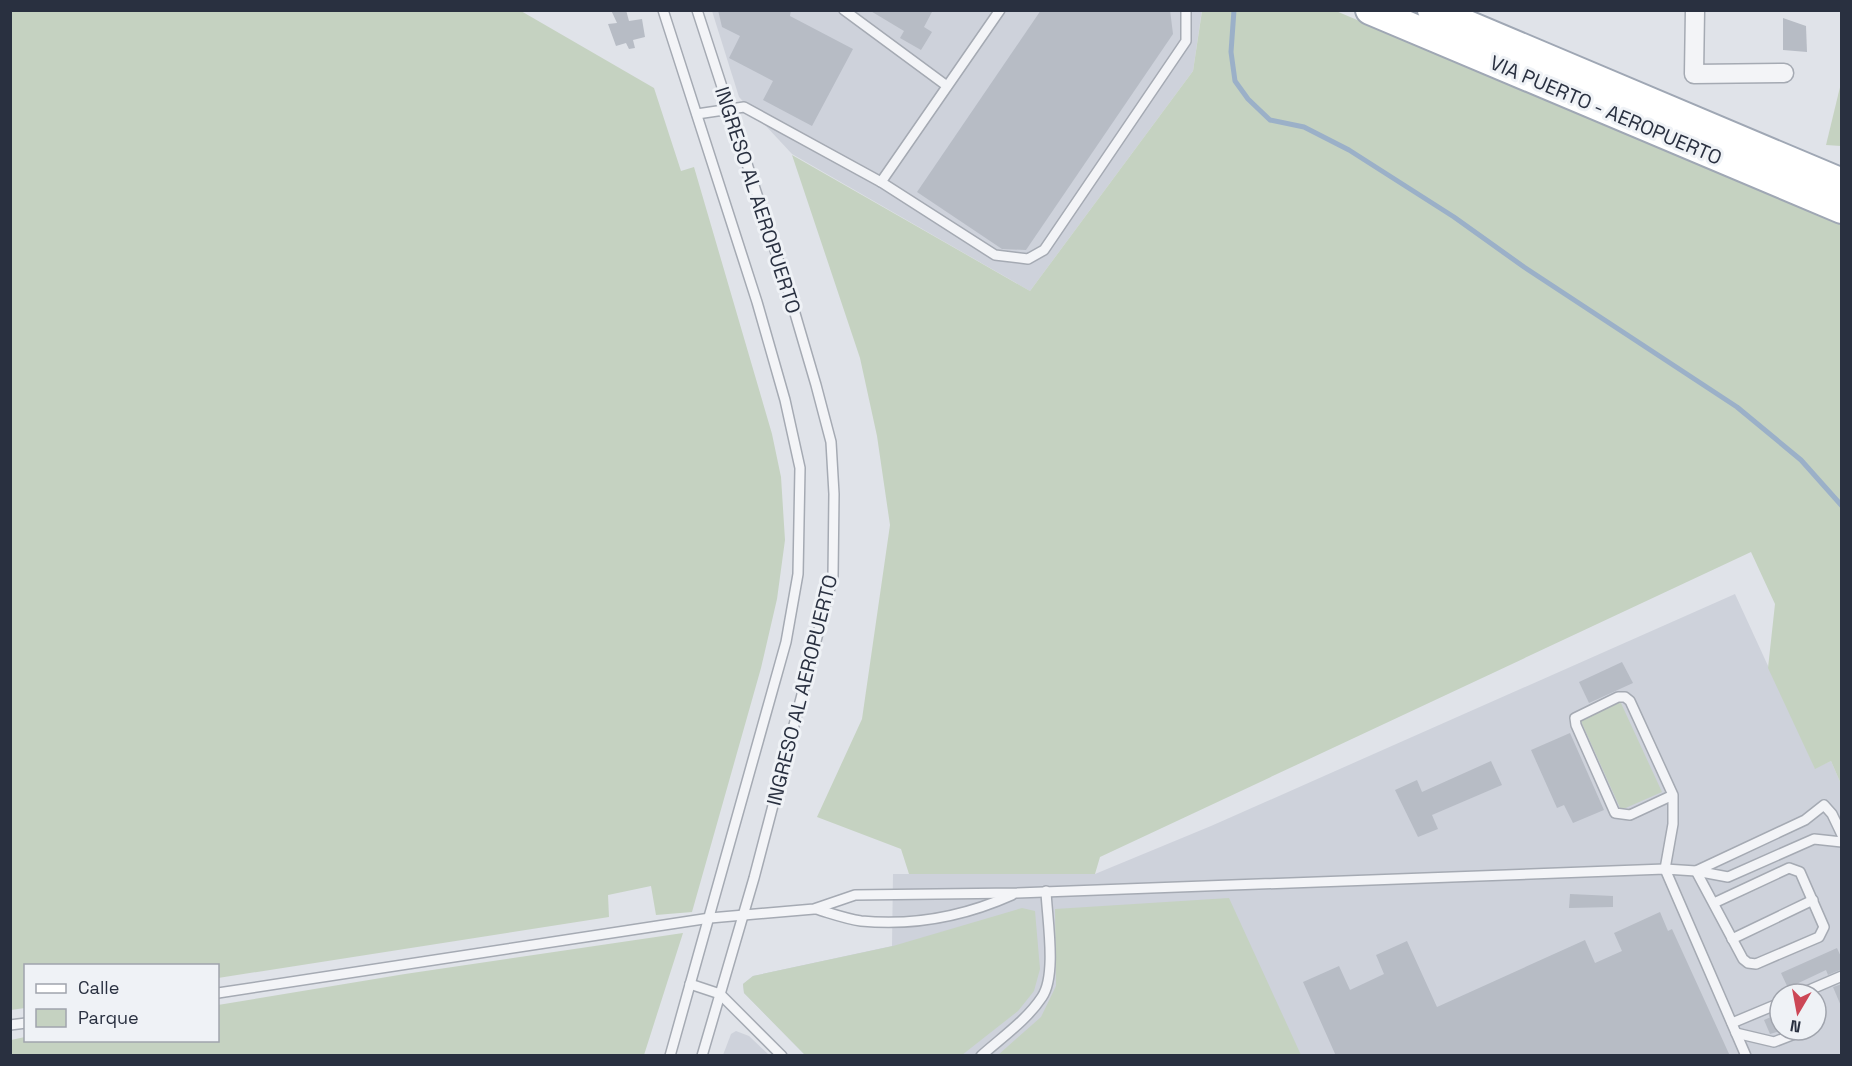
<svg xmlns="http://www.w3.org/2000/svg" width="1852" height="1066" font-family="'Space Grotesk',sans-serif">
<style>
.built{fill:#ced2db;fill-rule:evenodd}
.green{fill:#c5d2c1}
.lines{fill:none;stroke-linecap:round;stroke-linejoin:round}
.stream{stroke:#9bb0c8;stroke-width:5}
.building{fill:#b7bcc5}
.lane-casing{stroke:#a5aab3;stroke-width:12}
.street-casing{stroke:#a5aab3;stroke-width:21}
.primary-casing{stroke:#9fa7b4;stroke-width:32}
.lane{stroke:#f3f4f7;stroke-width:9}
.street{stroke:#f3f4f7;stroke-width:18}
.primary{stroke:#fff;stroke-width:28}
.labels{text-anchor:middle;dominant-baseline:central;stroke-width:6;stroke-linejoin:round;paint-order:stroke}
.street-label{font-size:20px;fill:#293040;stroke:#eff2f6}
</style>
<rect width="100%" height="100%" fill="#e0e3e9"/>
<g class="built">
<polygon points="1202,10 1193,71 1030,291 792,154 739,97 712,11"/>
<path d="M1735 594 1815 768 1831 761 1841 784V1055H805L744 993 743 984 753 976 892 946 893 874H1095L1211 826ZM1780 994H1816V1030H1780Z"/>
<polygon points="736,1031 749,1036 769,1055 723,1055 731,1034"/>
</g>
<g class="green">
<polygon points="11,10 521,11 654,88 681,171 694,167 772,434 781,477 785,540 777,599 761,668 692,912 656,915 651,886 608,895 609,917 218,978 218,966 26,966 25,1008 11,1010"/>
<polygon points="1202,11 1336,11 1841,225 1841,784 1831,761 1815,769 1768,668 1775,604 1751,552 1100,857 1095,874 909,874 901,849 817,817 862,719 890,525 877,436 860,358 792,155 1030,291 1193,71"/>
<polygon points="1841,83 1841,146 1826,145"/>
<polygon points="1620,701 1662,792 1621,810 1580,719"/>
<polygon points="1229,898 1301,1055 998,1055 1041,1017 1056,986 1055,909"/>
<polygon points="1022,908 1035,911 1040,969 1034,991 1018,1011 962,1055 805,1055 744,993 743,984 753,976 893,946"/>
<polygon points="683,933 644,1055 11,1055 11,1040 25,1037 26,1040 218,1040 218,1005 405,974"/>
</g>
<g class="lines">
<polyline class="stream" points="1234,10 1231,52 1235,81 1248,99 1270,120 1304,127 1349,150 1454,217 1524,267 1737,407 1801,460 1842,506"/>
</g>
<g class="building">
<polygon points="611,10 626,10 629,21 642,19 645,37 633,40 635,48 629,49 626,43 616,46 608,24 617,23"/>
<polygon points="718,10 791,10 790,16 853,49 812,126 763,100 773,81 729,58 740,36 722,27"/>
<polygon points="869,10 933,10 924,27 932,32 921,50 900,38 904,31"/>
<polygon points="1041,10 1170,10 1173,34 1026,250 1002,249 917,192"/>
<polygon points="1783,18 1806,26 1807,52 1783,50"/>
<polygon points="1622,662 1633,683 1589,703 1579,682"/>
<polygon points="1570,733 1604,810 1573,823 1564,805 1557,808 1531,750"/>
<polygon points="1491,761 1502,785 1432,815 1438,829 1418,837 1395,790 1417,780 1422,792"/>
<polygon points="1570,894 1613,896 1613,907 1569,908"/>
<polygon points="1660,912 1668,931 1672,929 1730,1056 1336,1056 1303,982 1339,966 1350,990 1384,974 1376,955 1407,941 1437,1007 1585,940 1595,963 1622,951 1614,933"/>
<polygon points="1837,948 1842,959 1842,969 1828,975 1826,970 1788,988 1781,973"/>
<polygon points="1842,984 1842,1006 1841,1006 1833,987"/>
<polygon points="1780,1013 1780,1031 1770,1034 1764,1020"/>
</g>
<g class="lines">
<defs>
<g id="lane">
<polyline points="663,10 757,302 785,400 800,468 798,574 786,642 670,1056"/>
<polyline points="697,10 789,293 816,385 831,442 834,494 833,576 754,878 702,1056"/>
<polyline points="844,10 947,86"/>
<polyline points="697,114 744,107 881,182 995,255 1028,259 1044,250 1186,41 1186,10"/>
<polyline points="881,182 1000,10"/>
<polyline points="1673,795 1630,815 1615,813 1576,725 1575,718 1618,697 1625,697 1630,701 1673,795 1673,824 1665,869 1746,1056"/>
<polyline points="1714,903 1789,868 1800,872 1824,927 1819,937 1756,964 1748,963 1743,959 1696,871 1805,820 1824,805 1832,814 1842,835"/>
<path d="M816 909C830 913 846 919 861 921 913 926 965 916 1012 895"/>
<polyline points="1732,939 1813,900"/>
<polyline points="690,984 720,994 782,1056"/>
<polyline points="218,993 710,918 814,909 855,895 1017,893 1665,869 1696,871 1728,877 1814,839 1842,842"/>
<polyline points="1800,994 1842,976"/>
<polyline points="1732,1023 1780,1003"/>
<polyline points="10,1025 26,1023"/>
<polyline points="1736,1033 1774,1042 1805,1030"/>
<path d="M981 1056C1001 1038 1027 1020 1042 997 1057 975 1047 918 1046 891"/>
</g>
<polyline id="street" points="1695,10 1694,74 1784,73"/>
<g id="primary">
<polyline points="1370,10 1842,209"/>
<polyline points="1432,10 1842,183"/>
</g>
</defs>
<use href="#lane" class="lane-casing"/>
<use href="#street" class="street-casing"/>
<use href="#primary" class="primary-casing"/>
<use href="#lane" class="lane"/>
<use href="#street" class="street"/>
<use href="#primary" class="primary"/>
</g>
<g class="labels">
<g class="street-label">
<text transform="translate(1606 110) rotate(23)">VIA PUERTO - AEROPUERTO</text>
<text transform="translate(758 200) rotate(72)">INGRESO AL AEROPUERTO</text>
<text transform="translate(802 690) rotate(-76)">INGRESO AL AEROPUERTO</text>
</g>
</g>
<rect width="1852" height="1066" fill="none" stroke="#293040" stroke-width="24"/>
<rect x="24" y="964" width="195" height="78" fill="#eff2f6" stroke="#a0a4ad" stroke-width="1.5"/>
<rect x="36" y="984" width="30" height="9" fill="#ffffff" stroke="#a0a4ad" stroke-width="1.5"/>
<text x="78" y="994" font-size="18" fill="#293040">Calle</text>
<rect x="36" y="1009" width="30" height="18" fill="#c5d2c1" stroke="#a0a4ad" stroke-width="1.5"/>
<text x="78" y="1024" font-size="18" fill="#293040">Parque</text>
<g transform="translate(1798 1012) rotate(190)"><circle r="28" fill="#eff2f6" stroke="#a0a4ad" stroke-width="1.5"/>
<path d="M0-4.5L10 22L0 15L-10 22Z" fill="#cc4756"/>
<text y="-9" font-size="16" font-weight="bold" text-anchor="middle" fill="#293040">N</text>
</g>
</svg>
